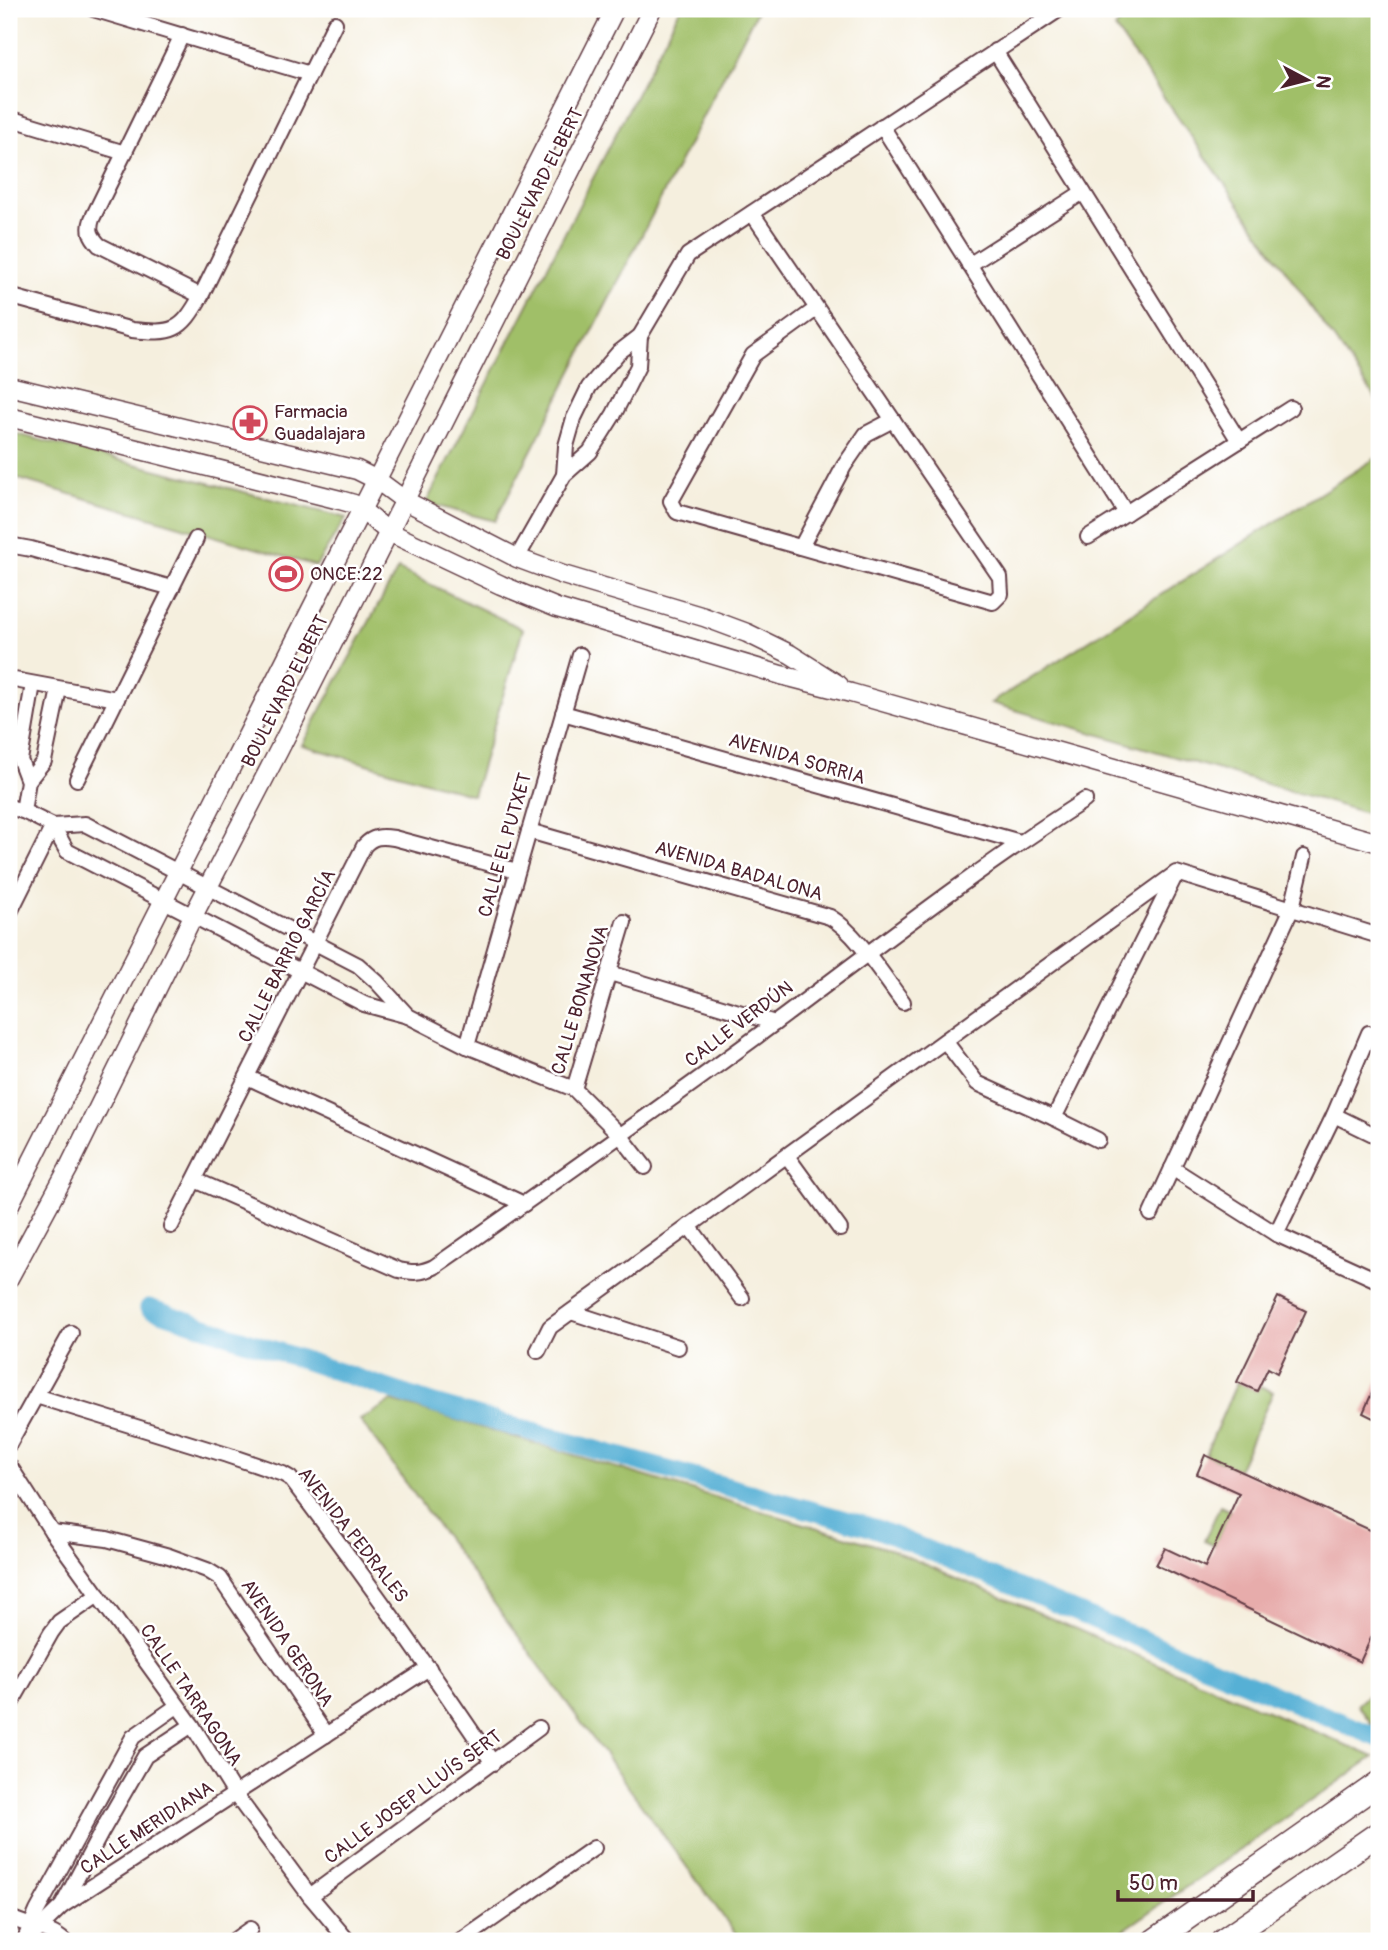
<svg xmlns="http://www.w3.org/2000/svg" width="1388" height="1950" font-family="Pangolin,sans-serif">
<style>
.green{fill:#a0bf68;stroke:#756f4a;stroke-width:2}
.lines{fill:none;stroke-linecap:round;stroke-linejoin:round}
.canal{stroke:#57b0d5;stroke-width:19}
.building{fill:#e7acab}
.minor-casing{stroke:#643e46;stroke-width:18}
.tertiary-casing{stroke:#643e46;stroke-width:21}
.primary-casing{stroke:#643e46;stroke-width:26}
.minor{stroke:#fff;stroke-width:14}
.tertiary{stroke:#fff;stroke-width:18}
.primary{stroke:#fff;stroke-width:23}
.labels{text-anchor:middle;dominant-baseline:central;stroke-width:5;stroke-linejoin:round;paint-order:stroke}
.street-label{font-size:19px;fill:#4a1f2b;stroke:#fff}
.poi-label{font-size:19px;fill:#4a1f2b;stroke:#fff;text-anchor:start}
</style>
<rect width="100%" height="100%" fill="#fff"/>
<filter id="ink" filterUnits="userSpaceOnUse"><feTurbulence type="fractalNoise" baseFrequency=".0143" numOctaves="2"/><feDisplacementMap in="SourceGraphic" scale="14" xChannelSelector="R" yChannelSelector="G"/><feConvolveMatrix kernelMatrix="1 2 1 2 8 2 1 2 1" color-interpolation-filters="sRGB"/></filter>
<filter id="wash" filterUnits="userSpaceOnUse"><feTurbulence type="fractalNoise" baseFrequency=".00686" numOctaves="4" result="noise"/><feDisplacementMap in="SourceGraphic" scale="28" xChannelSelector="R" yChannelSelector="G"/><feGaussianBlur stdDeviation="1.57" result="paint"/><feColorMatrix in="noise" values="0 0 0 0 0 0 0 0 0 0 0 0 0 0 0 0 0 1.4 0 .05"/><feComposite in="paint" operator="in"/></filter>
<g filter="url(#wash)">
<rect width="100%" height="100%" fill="#f5efde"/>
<g class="green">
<polygon points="680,9 758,9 495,521 426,503"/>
<polygon points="1132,9 1379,9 1379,403 1115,28"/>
<polygon points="9,432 346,518 316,566 9,476"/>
<polygon points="1379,456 1379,817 991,703"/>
<polygon points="398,569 523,629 473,795 302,745"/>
<polygon points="1237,1382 1257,1391 1260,1386 1273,1392 1238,1470 1205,1455"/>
<polygon points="392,1401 892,1550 1374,1757 1108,1941 741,1941 360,1420"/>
<polygon points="1220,1506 1231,1511 1215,1546 1204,1541"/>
<polygon points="1379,1686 1379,1733 1357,1705"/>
</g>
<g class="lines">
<polyline class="canal" points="149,1308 434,1404 877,1529 1379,1738"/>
</g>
<g id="blocks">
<g class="building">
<polygon points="1278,1297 1306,1311 1277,1373 1268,1368 1257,1391 1237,1382"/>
<polygon points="1379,1377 1379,1421 1363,1413"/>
<polygon points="1205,1455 1379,1534 1379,1621 1360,1662 1156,1565 1165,1548 1205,1567 1239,1493 1197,1474"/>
</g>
</g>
</g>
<g filter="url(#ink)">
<use href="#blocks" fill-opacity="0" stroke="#643e46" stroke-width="2"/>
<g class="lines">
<defs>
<g id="minor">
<polyline points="93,9 310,74"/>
<path d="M182 35 92 219C88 231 91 236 99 245L201 296"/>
<polyline points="995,51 1239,441"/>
<polyline points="9,118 125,153"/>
<polyline points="882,126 1126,513"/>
<polyline points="752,213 1000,577 1001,594 993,602 677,512 671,501 753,355 816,309"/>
<polyline points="969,265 1083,192"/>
<path d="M9 296 132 330C173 334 181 332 201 296L335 23"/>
<polyline points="564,475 566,446 574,418 589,387 618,353 640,336 688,255 1060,9"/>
<polyline points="1088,537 1291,408"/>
<polyline points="9,545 31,549 172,588"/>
<polyline points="801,547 844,466 866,434 893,420"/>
<polyline points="517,558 564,475 590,452 614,414 638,366 640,336"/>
<polyline points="9,679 117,699"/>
<polyline points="563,713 1020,842"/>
<polyline points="77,779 196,539"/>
<polyline points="28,781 44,761 59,689"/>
<polyline points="9,807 23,811 53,826 85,824 358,965 377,982 408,1016"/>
<polyline points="23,811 28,781 20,760 33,684"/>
<polyline points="53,826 67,851 364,1004 408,1016 467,1046 574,1089 620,1135 645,1167"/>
<path d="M529 831 830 917C857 933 883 976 903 1002"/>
<polyline points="9,914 53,826"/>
<polyline points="610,973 775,1023"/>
<polyline points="945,1041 977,1083 1054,1118"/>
<polyline points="467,1046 580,655"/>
<polyline points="247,1077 524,1204"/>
<polyline points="574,1089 624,922"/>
<polyline points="1334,1115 1379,1137"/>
<polyline points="1098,1140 1054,1118 1174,878"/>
<polyline points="787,1156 840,1229"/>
<polyline points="1172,1168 1276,1234 1379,1281"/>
<path d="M195 1180 399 1270C413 1273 421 1273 434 1267 548 1187 663 1106 775 1023 877 947 977 869 1085 800"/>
<polyline points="1151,1214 1292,908 1304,857"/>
<path d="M171 1226 364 846C373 836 381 836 394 838L517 871"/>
<polyline points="689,1226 742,1298"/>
<polyline points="1276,1234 1334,1115 1369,1033 1379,1033"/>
<polyline points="571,1312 678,1347"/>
<polyline points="538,1351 550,1327 1176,873 1379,936"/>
<path d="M36 1396 227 1455 283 1474 290 1478C361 1571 428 1666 493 1763"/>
<polyline points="9,1444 71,1333"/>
<polyline points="9,1465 52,1532 192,1725 235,1794 310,1896 348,1941"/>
<polyline points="52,1532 107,1539 169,1556 207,1570 220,1578 326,1735"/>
<polyline points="9,1707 51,1633 59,1622 98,1595"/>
<polyline points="310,1896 539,1728"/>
<polyline points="62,1906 429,1668"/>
<path d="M9 1917C27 1927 49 1927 64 1941"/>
<polyline points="29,1938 62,1906 102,1831 145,1756 192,1725"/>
<polyline points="24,1941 37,1911 133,1737 177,1706"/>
<polyline points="233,1941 250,1929"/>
<polyline points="461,1941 594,1848"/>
</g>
<g id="tertiary">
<polyline points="9,386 357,470 377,480 404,500 517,558 563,575 704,617 747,633 790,654 839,685"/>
<polyline points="9,417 340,500 354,504 389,532 501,585 557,608 781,675 851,693 1379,843"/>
<polyline points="9,1206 615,9"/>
<polyline points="9,1278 68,1169 193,916 279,750 652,9"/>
</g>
<g id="primary">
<polyline points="1154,1941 1379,1783"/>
<polyline points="1223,1941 1379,1833"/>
</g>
</defs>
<use href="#minor" class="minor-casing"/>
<use href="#tertiary" class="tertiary-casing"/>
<use href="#primary" class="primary-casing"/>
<use href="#minor" class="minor"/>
<use href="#tertiary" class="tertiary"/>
<use href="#primary" class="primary"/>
</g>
</g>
<defs>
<symbol id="pharmacy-ring" viewBox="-11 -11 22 22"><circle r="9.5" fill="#fff" stroke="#d1495b" stroke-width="1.5"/><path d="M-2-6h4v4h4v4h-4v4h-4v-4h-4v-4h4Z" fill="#d1495b"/></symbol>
<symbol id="stadium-ring" viewBox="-11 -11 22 22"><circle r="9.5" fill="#fff" stroke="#d1495b" stroke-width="1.5"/><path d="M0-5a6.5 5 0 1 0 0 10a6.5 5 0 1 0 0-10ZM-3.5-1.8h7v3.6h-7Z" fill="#d1495b"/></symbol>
</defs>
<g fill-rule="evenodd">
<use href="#pharmacy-ring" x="231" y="404" width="38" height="38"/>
<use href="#stadium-ring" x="267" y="555" width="38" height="38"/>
</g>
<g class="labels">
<g class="street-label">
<text transform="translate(540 184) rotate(-63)">BOULEVARD ELBERT</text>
<text transform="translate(285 691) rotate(-63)">BOULEVARD ELBERT</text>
<text transform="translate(797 759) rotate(16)">AVENIDA SORRIA</text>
<text transform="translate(505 845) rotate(-74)">CALLE EL PUTXET</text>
<text transform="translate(739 871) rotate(16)">AVENIDA BADALONA</text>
<text transform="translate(287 956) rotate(-63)">CALLE BARRIO GARCÍA</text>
<text transform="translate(580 1000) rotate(-73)">CALLE BONANOVA</text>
<text transform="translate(739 1024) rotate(-37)">CALLE VERDÚN</text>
<text transform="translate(353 1535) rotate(52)">AVENIDA PEDRALES</text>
<text transform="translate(287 1643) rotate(56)">AVENIDA GERONA</text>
<text transform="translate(191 1695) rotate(56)">CALLE TARRAGONA</text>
<text transform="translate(413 1797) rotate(-36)">CALLE JOSEP LLUÍS SERT</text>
<text transform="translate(147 1828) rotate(-33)">CALLE MERIDIANA</text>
</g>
<g class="poi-label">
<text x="274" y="412">Farmacia<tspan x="274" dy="22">Guadalajara</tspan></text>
<text x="310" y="574">ONCE:22</text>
</g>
</g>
<rect width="1388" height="1950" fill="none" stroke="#fff" stroke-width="35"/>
<g transform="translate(1307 80) rotate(97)" stroke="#ffffff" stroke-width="5" paint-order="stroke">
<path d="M0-5L12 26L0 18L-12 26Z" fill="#4a1f2b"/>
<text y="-10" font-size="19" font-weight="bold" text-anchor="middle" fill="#4a1f2b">N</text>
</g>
<path d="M1118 1890v10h135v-10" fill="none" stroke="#4a1f2b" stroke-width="3.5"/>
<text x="1129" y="1890" font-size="21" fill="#4a1f2b" stroke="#ffffff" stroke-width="5" paint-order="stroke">50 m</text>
</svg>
